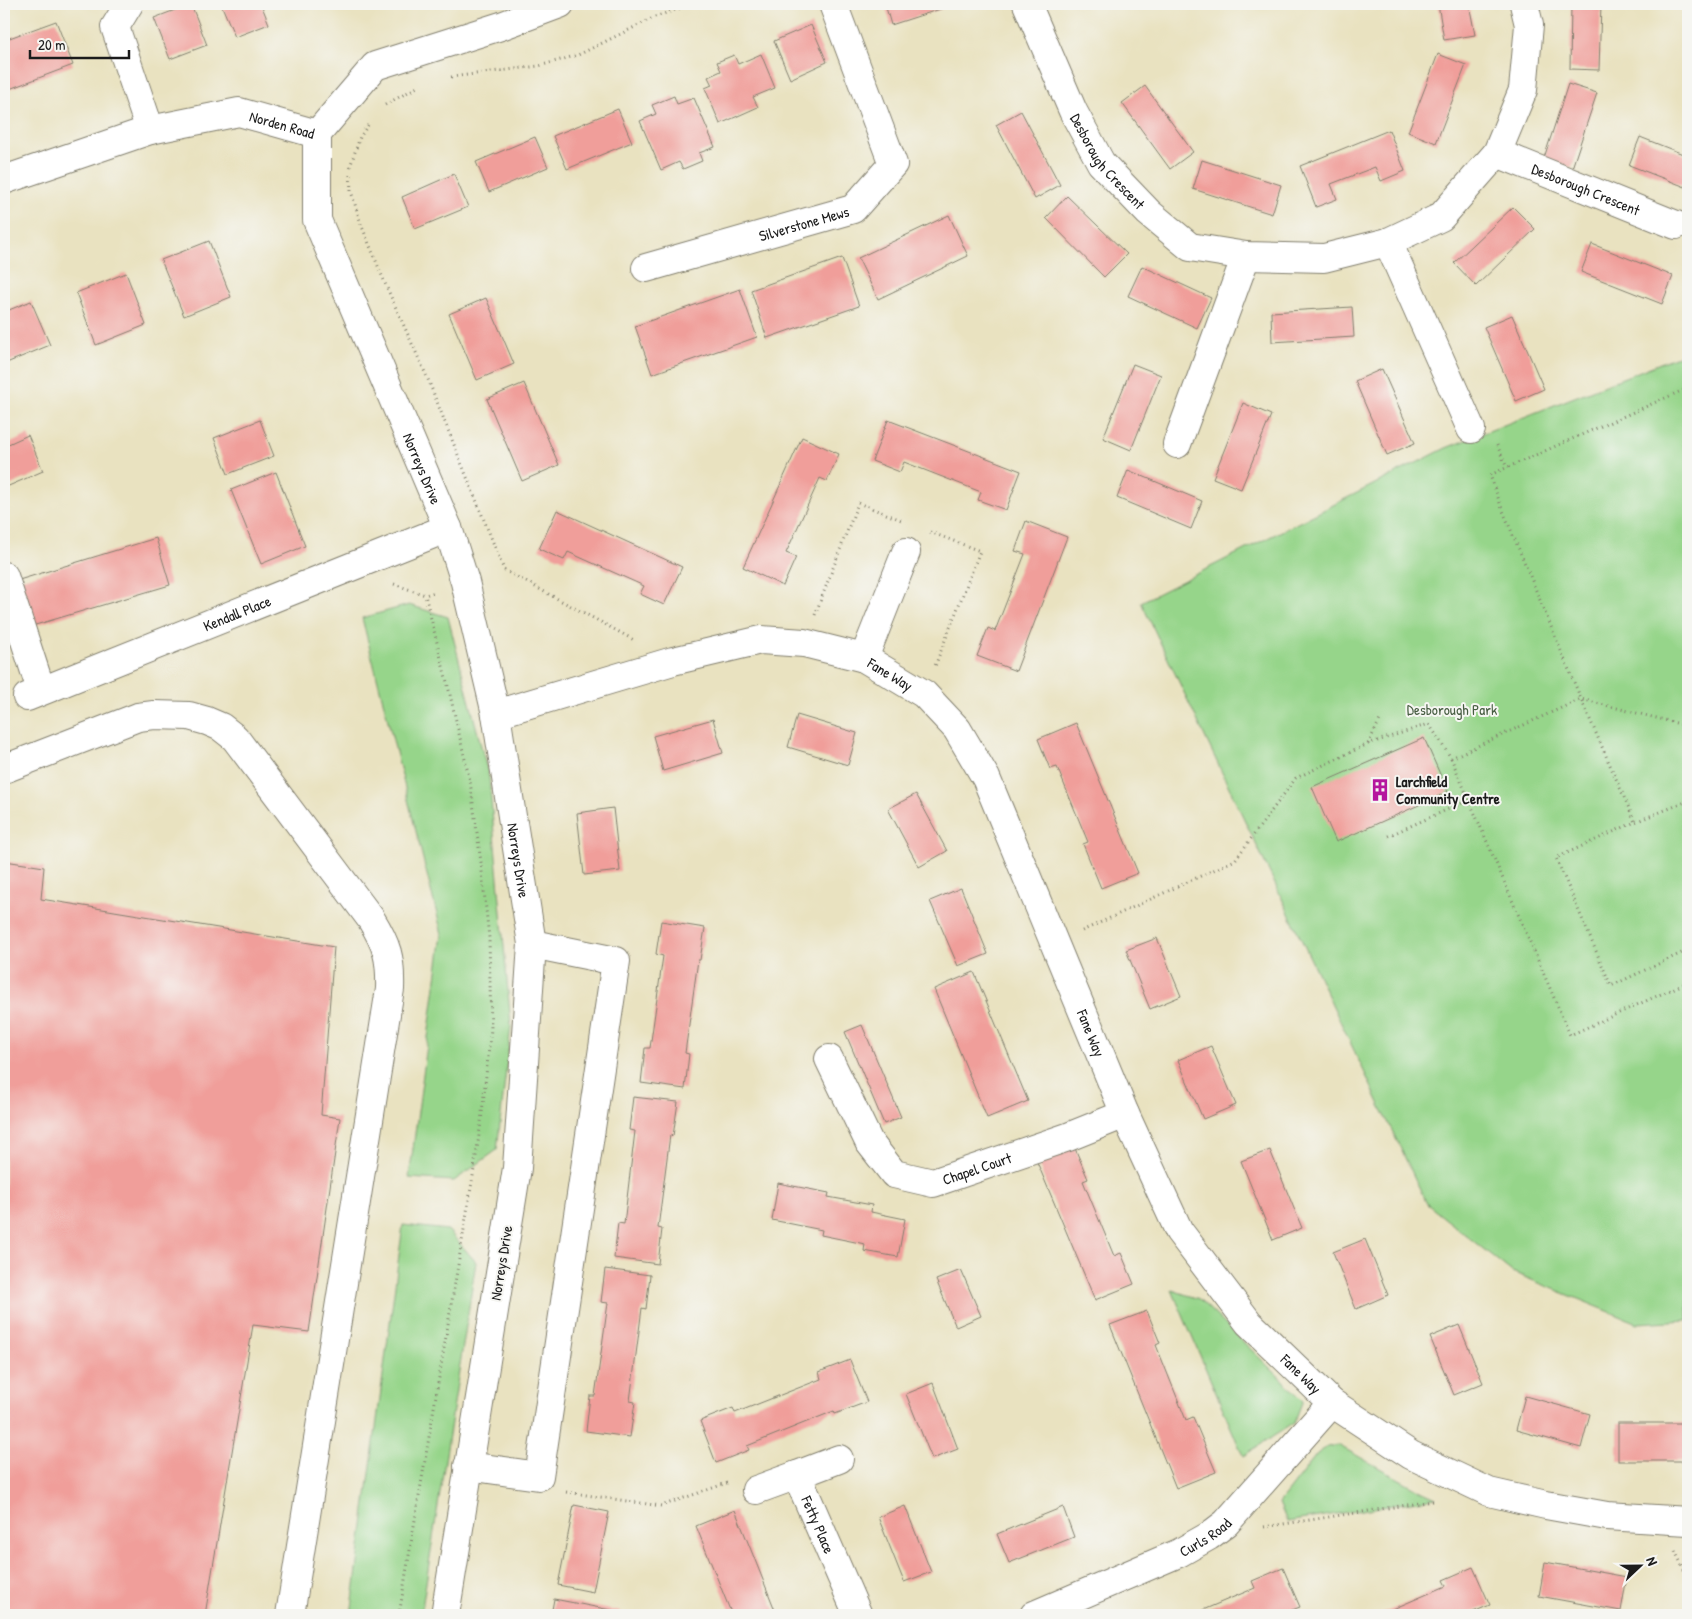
<svg xmlns="http://www.w3.org/2000/svg" width="1692" height="1619" font-family="'Patrick Hand',sans-serif">
<style>
.green{fill:#96d58a;stroke:#597853}
.building{fill:#f09e9a}
.lines{fill:none;stroke-linecap:round;stroke-linejoin:round}
.minor-casing{stroke:#827f6e;stroke-width:30}
.path{stroke:#827f6e;stroke-width:3;stroke-dasharray:1 4;stroke-linecap:butt}
.minor{stroke:#fff;stroke-width:28}
.labels{text-anchor:middle;dominant-baseline:central;stroke-width:4;stroke-linejoin:round;paint-order:stroke}
.street-label{font-size:15px;fill:#1c1c1c;stroke:#f6f6f2}
.park-label{font-size:15px;fill:#475d42;stroke:#f6f6f2}
.poi-label{font-size:15px;font-weight:bold;fill:#1c1c1c;stroke:#f6f6f2;text-anchor:start}
</style>
<rect width="100%" height="100%" fill="#f6f6f2"/>
<filter id="ink" filterUnits="userSpaceOnUse"><feTurbulence type="fractalNoise" baseFrequency=".02" numOctaves="2"/><feDisplacementMap in="SourceGraphic" scale="10" xChannelSelector="R" yChannelSelector="G"/><feConvolveMatrix kernelMatrix="1 2 1 2 8 2 1 2 1" color-interpolation-filters="sRGB"/></filter>
<filter id="wash" filterUnits="userSpaceOnUse"><feTurbulence type="fractalNoise" baseFrequency=".0096" numOctaves="4" result="noise"/><feDisplacementMap in="SourceGraphic" scale="20" xChannelSelector="R" yChannelSelector="G"/><feGaussianBlur stdDeviation="1.12" result="paint"/><feColorMatrix in="noise" values="0 0 0 0 0 0 0 0 0 0 0 0 0 0 0 0 0 1.4 0 .05"/><feComposite in="paint" operator="in"/></filter>
<g filter="url(#wash)">
<rect width="100%" height="100%" fill="#e9e2c0"/>
<g class="green">
<polygon points="1688,352 1688,1320 1637,1323 1512,1272 1427,1204 1141,602 1446,448"/>
<polygon points="409,605 448,617 489,777 511,1026 497,1150 454,1181 409,1178 442,934 362,618"/>
<polygon points="403,1225 448,1230 476,1262 421,1615 351,1615"/>
<polygon points="1172,1290 1199,1299 1303,1400 1294,1423 1243,1456"/>
<polygon points="1338,1445 1423,1492 1436,1498 1287,1522 1279,1503 1317,1454 1327,1447"/>
</g>
<g id="blocks">
<g class="building">
<polygon points="191,4 207,45 170,59 154,18"/>
<polygon points="221,4 261,4 269,24 235,37"/>
<polygon points="885,4 956,4 891,25"/>
<polygon points="1438,4 1469,4 1475,35 1444,40"/>
<polygon points="1571,4 1601,4 1599,70 1570,69"/>
<polygon points="56,21 73,65 4,91 4,40"/>
<polygon points="811,25 827,62 790,79 774,41"/>
<polygon points="761,54 775,88 753,97 758,107 720,124 705,88 712,85 708,77 721,71 717,62 734,55 738,64"/>
<polygon points="1438,54 1466,65 1436,143 1408,132"/>
<polygon points="1568,84 1597,93 1572,168 1544,158"/>
<polygon points="1145,86 1193,152 1170,169 1122,103"/>
<polygon points="674,96 677,104 694,98 715,147 699,153 702,161 683,169 679,162 661,170 640,121 656,114 652,105"/>
<polygon points="618,109 632,142 567,169 553,136"/>
<polygon points="1021,111 1060,185 1035,199 996,125"/>
<polygon points="1389,130 1405,171 1381,181 1375,167 1331,184 1337,199 1316,207 1300,166"/>
<polygon points="535,137 548,167 489,192 476,162"/>
<polygon points="1640,137 1688,156 1688,188 1629,165"/>
<polygon points="1202,160 1281,185 1272,214 1193,189"/>
<polygon points="454,174 468,207 415,229 402,197"/>
<polygon points="1067,196 1127,254 1104,277 1046,218"/>
<polygon points="1513,207 1535,229 1476,286 1454,263"/>
<polygon points="949,215 968,256 878,299 858,258"/>
<polygon points="209,241 231,297 184,316 161,260"/>
<polygon points="1592,244 1673,276 1662,304 1581,272"/>
<polygon points="842,258 859,306 767,338 751,290"/>
<polygon points="1142,266 1211,298 1197,328 1128,296"/>
<polygon points="126,273 146,325 96,345 76,293"/>
<polygon points="740,289 757,337 652,374 635,326"/>
<polygon points="486,298 514,364 477,380 449,314"/>
<polygon points="31,301 50,345 4,364 4,312"/>
<polygon points="1352,307 1354,337 1272,342 1271,312"/>
<polygon points="1512,315 1544,389 1516,401 1484,327"/>
<polygon points="1133,364 1161,375 1131,450 1103,438"/>
<polygon points="1382,369 1415,443 1387,455 1355,381"/>
<polygon points="524,383 559,465 522,481 487,399"/>
<polygon points="1243,403 1271,415 1241,489 1213,478"/>
<polygon points="260,420 274,456 228,474 214,438"/>
<polygon points="888,420 1021,471 1006,510 978,500 981,492 904,462 900,472 872,461"/>
<polygon points="28,435 43,471 4,488 4,446"/>
<polygon points="802,437 839,454 827,481 820,478 786,553 796,557 783,586 743,567"/>
<polygon points="1128,470 1202,501 1191,529 1117,498"/>
<polygon points="276,472 305,546 261,564 231,490"/>
<polygon points="557,510 682,567 664,605 640,594 644,586 568,552 564,560 539,549"/>
<polygon points="1026,521 1067,537 1016,671 977,656 988,628 995,631 1025,554 1015,551"/>
<polygon points="156,538 170,585 32,626 19,580"/>
<polygon points="797,715 857,733 848,765 788,747"/>
<polygon points="713,719 723,753 663,771 653,736"/>
<polygon points="1076,723 1138,873 1101,888 1083,844 1088,842 1057,767 1050,769 1038,739"/>
<polygon points="1424,738 1448,792 1336,842 1312,787"/>
<polygon points="916,794 947,851 919,867 888,809"/>
<polygon points="613,808 620,871 584,875 577,813"/>
<polygon points="5,861 44,867 41,899 334,947 321,1115 340,1118 309,1332 253,1325 205,1615 4,1615"/>
<polygon points="961,888 988,954 958,966 930,901"/>
<polygon points="661,921 705,928 700,960 698,960 685,1053 689,1054 685,1089 641,1083 645,1048 650,1048 663,956 656,954"/>
<polygon points="1157,938 1181,996 1150,1009 1126,950"/>
<polygon points="974,972 1028,1101 987,1118 934,989"/>
<polygon points="862,1025 901,1117 884,1124 845,1032"/>
<polygon points="1211,1046 1236,1105 1203,1119 1178,1060"/>
<polygon points="633,1097 678,1102 673,1136 670,1135 658,1228 662,1229 658,1264 614,1258 618,1223 624,1224 635,1131 629,1130"/>
<polygon points="1074,1146 1088,1179 1083,1181 1114,1256 1121,1253 1134,1284 1095,1300 1037,1162"/>
<polygon points="1270,1150 1302,1228 1273,1240 1241,1161"/>
<polygon points="778,1183 829,1193 828,1197 872,1205 871,1212 905,1219 898,1257 864,1251 865,1244 821,1235 822,1230 772,1220"/>
<polygon points="1365,1239 1388,1295 1356,1309 1333,1252"/>
<polygon points="605,1269 650,1275 646,1309 642,1308 630,1401 635,1402 630,1437 586,1431 590,1396 595,1396 608,1303 601,1302"/>
<polygon points="961,1270 981,1316 956,1327 936,1280"/>
<polygon points="1147,1311 1160,1343 1156,1345 1186,1420 1193,1417 1216,1472 1176,1488 1110,1325"/>
<polygon points="1459,1325 1483,1383 1454,1395 1430,1337"/>
<polygon points="850,1360 867,1402 835,1414 834,1411 747,1446 749,1450 716,1463 700,1421 733,1408 735,1413 821,1379 819,1372"/>
<polygon points="933,1383 958,1449 932,1459 906,1394"/>
<polygon points="1525,1396 1590,1414 1581,1448 1516,1430"/>
<rect x="1618" y="1423" width="70" height="38"/>
<polygon points="574,1505 609,1512 593,1592 558,1585"/>
<polygon points="905,1506 931,1572 904,1582 878,1517"/>
<polygon points="1063,1507 1074,1537 1009,1563 997,1534"/>
<polygon points="735,1510 777,1615 732,1615 696,1526"/>
<polygon points="1545,1562 1627,1577 1621,1611 1539,1596"/>
<polygon points="1473,1567 1490,1605 1466,1615 1379,1615 1446,1586 1443,1580"/>
<polygon points="1283,1568 1300,1607 1279,1615 1191,1615 1255,1588 1252,1581"/>
<polygon points="554,1599 621,1612 620,1615 551,1615"/>
</g>
</g>
</g>
<g filter="url(#ink)">
<use href="#blocks" fill-opacity="0" stroke="#827f6e" stroke-width="1"/>
<g class="lines">
<defs>
<g id="minor">
<polyline points="129,4 115,27 150,130"/>
<path id="s1" d="M1027 4 1073 111 1101 163 1149 213 1190 247 1246 256 1324 258 1388 242 1441 217 1497 153 1523 90 1529 25 1524 4"/>
<path id="s2" d="M317 134V220L448 528 465 582 496 714 532 944 517 1168 445 1615"/>
<polyline points="317,134 375,66 501,26 560,4"/>
<path id="s3" d="M1497 153 1676 225"/>
<path id="s4" d="M4 180 150 130 239 112 317 134"/>
<polyline points="1388,242 1471,429"/>
<path id="s5" d="M646 268 853 209 893 164 833 4"/>
<polyline points="1177,444 1246,256"/>
<polyline points="4,576 41,690"/>
<polyline points="864,658 906,552"/>
<path id="s6" d="M27 697 448 528"/>
<path id="s7" d="M496 714 673 661 715 651 761 640 804 643 864 658 924 694 957 729 986 778 1125 1114 1179 1231 1249 1323 1332 1403 1411 1455 1489 1492 1546 1505 1607 1516 1688 1521"/>
<path d="M4 769 138 717 154 715 189 716 207 721 221 727 235 738 371 919C387 945 391 958 390 989L290 1615"/>
<path id="s8" d="M829 1059 869 1142 894 1174 933 1183 1068 1137 1125 1114"/>
<path id="s9" d="M839 1459 797 1475 858 1615"/>
<polyline points="468,1466 539,1476 616,961 532,944"/>
<polyline points="756,1490 797,1475"/>
<path id="s10" d="M1034 1615 1179 1553 1209 1536 1226 1523 1332 1403"/>
</g>
</defs>
<use href="#minor" class="minor-casing"/>
<g class="path">
<polyline points="451,77 539,66 578,55 655,17 692,4"/>
<polyline points="385,105 419,86"/>
<polyline points="350,167 360,137 368,125"/>
<polyline points="350,175 351,191 361,224 387,288 427,377 504,570 634,640"/>
<polyline points="1688,388 1490,475 1501,506 1581,699 1688,726"/>
<polyline points="1497,445 1507,468"/>
<polyline points="930,532 980,551 935,666"/>
<polyline points="394,584 425,595 435,592"/>
<polyline points="815,615 858,503 904,521"/>
<polyline points="1368,744 1381,718"/>
<polyline points="1451,758 1570,1035 1688,982"/>
<polyline points="1688,801 1635,822 1556,858 1611,986 1688,950"/>
<polyline points="1388,836 1469,800"/>
<polyline points="1082,931 1235,860 1296,778 1368,744 1429,724 1451,758 1581,699 1635,822"/>
<polyline points="566,1492 661,1506 727,1483"/>
<polyline points="1264,1527 1433,1501"/>
<polyline points="1675,1551 1688,1578"/>
<polyline points="399,1615 473,1176 481,1122 491,1029 489,938 481,862 470,781 448,686 425,595"/>
</g>
<use href="#minor" class="minor"/>
</g>
</g>
<defs>
<symbol id="building-bare" viewBox="-9 -9 18 18"><path d="M-4-6H4V6H1V3H-1V6H-4ZM-2.5-4.3h1.7v1.8h-1.7ZM.8-4.3h1.7v1.8H.8ZM-2.5-1h1.7V.8h-1.7ZM.8-1h1.7V.8H.8Z" fill="#b5179e" stroke="#f6f6f2" stroke-width="2.5" paint-order="stroke"/></symbol>
</defs>
<g fill-rule="evenodd">
<use href="#building-bare" x="1364" y="774" width="32" height="32"/>
</g>
<g class="labels">
<g class="street-label">
<text stroke="none"><textPath href="#s4" startOffset="290">Norden Road</textPath></text>
<text stroke="none"><textPath href="#s1" startOffset="178">Desborough Crescent</textPath></text>
<text stroke="none"><textPath href="#s3" startOffset="96">Desborough Crescent</textPath></text>
<text stroke="none"><textPath href="#s5" startOffset="164">Silverstone Mews</textPath></text>
<text stroke="none"><textPath href="#s2" startOffset="356">Norreys Drive</textPath></text>
<text stroke="none"><textPath href="#s6" startOffset="226">Kendall Place</textPath></text>
<text stroke="none"><textPath href="#s7" startOffset="411">Fane Way</textPath></text>
<text stroke="none"><textPath href="#s2" startOffset="761">Norreys Drive</textPath></text>
<text stroke="none"><textPath href="#s7" startOffset="831">Fane Way</textPath></text>
<text stroke="none"><textPath href="#s8" startOffset="219">Chapel Court</textPath></text>
<text transform="translate(501 1263) rotate(-81)">Norreys Drive</text>
<text stroke="none"><textPath href="#s7" startOffset="1236">Fane Way</textPath></text>
<text stroke="none"><textPath href="#s9" startOffset="99">Fetty Place</textPath></text>
<text stroke="none"><textPath href="#s10" startOffset="188">Curls Road</textPath></text>
</g>
<g class="park-label">
<text x="1452" y="709">Desborough Park</text>
</g>
<g class="poi-label">
<text x="1396" y="781">Larchfield<tspan x="1396" dy="17">Community Centre</tspan></text>
</g>
</g>
<rect width="1692" height="1619" fill="none" stroke="#f6f6f2" stroke-width="20"/>
<g transform="translate(1640 1566) rotate(68)" stroke="#f6f6f2" stroke-width="4" paint-order="stroke">
<path d="M0-4L9 19L0 12L-9 19Z" fill="#1c1c1c"/>
<text y="-8" font-size="14" font-weight="bold" text-anchor="middle" fill="#1c1c1c">N</text>
</g>
<path d="M30 50v8h99v-8" fill="none" stroke="#1c1c1c" stroke-width="2.5"/>
<text x="38" y="50" font-size="15" fill="#1c1c1c" stroke="#f6f6f2" stroke-width="4" paint-order="stroke">20 m</text>
</svg>
